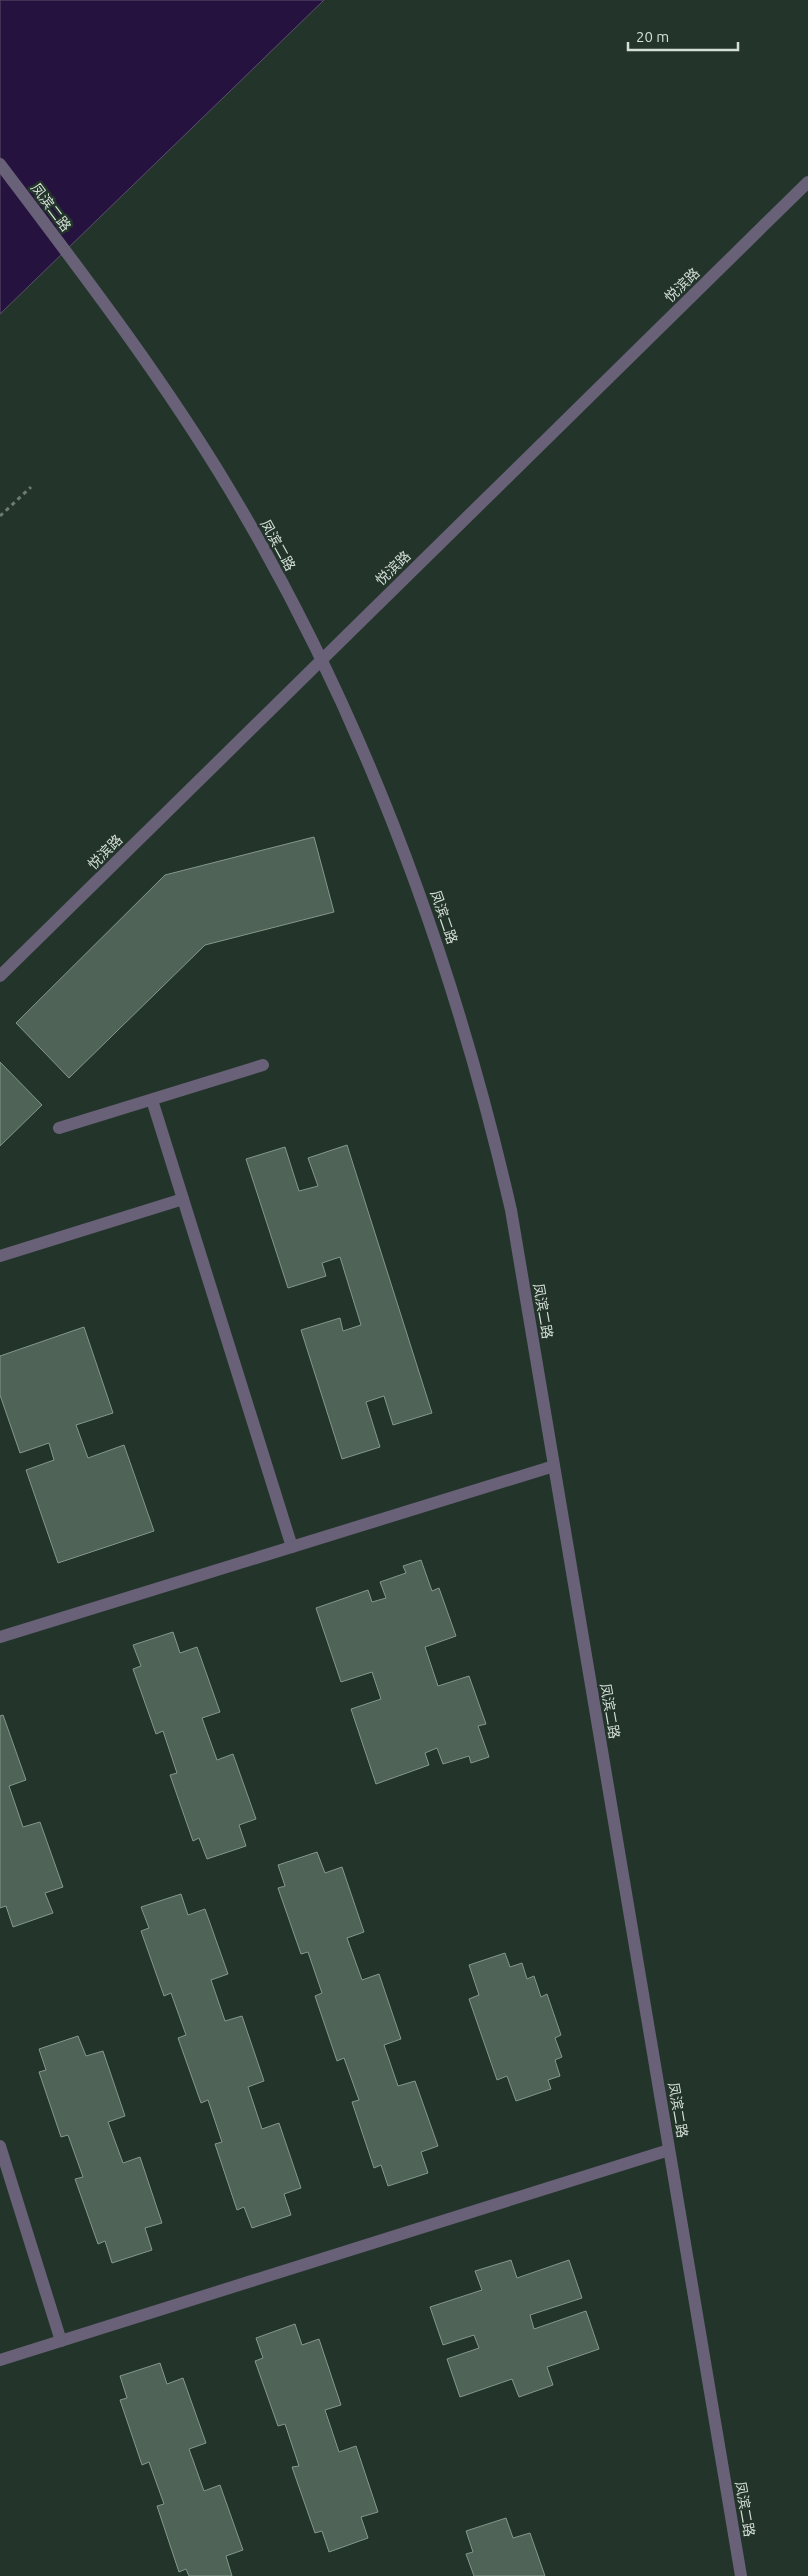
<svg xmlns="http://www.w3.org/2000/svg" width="808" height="2576" font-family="Ubuntu,'Noto Sans SC',sans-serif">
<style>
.water{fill:#26123f;stroke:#5a506d}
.building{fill:#506357;stroke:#83988b}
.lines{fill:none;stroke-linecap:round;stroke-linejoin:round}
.path{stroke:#6d7b72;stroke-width:3;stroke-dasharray:4 4;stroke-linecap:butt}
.minor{stroke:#686177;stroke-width:12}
.labels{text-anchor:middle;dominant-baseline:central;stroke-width:5;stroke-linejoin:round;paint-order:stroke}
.street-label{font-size:14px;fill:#d5dfd9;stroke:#23352a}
</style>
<rect width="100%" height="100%" fill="#23352a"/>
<polygon class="water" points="0,0 324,0 0,314"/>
<g class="building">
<polygon points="314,837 334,912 205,945 69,1078 16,1023 165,875"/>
<polygon points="0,1062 42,1105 0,1146"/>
<polygon points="347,1145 432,1413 393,1425 384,1396 366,1402 380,1447 342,1459 301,1330 340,1318 343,1331 361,1325 340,1257 322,1263 326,1276 288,1288 246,1159 285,1147 299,1191 318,1186 308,1158"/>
<polygon points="84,1327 113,1413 76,1425 88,1458 124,1445 154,1531 58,1563 26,1470 54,1460 49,1443 20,1453 0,1395 0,1356"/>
<polygon points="421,1560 432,1591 439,1588 456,1636 425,1647 438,1686 469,1676 486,1724 478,1726 489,1757 471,1763 469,1756 443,1764 437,1748 425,1753 429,1765 376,1784 351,1709 381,1699 372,1672 341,1682 316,1608 368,1590 372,1602 386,1598 380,1582 406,1573 403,1566"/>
<polygon points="173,1632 180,1653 197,1647 220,1712 202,1718 217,1760 233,1754 256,1819 239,1825 246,1846 207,1859 199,1838 193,1841 170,1775 177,1773 163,1731 156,1734 133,1669 141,1666 133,1645"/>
<polygon points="3,1715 26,1780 9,1786 23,1827 40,1822 63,1887 45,1893 53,1913 13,1927 6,1906 0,1908 0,1716"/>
<polygon points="317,1852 325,1873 342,1867 364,1932 347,1938 362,1980 379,1974 401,2039 384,2045 398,2086 415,2081 438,2146 421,2152 428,2173 388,2186 381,2165 374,2168 352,2102 359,2100 344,2058 337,2061 315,1996 322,1993 308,1952 301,1954 278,1888 285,1886 278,1865"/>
<polygon points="181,1894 188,1915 205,1909 228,1974 211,1980 225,2021 242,2016 264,2081 248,2087 262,2129 279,2123 301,2188 284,2194 291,2215 252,2228 244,2207 237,2210 215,2144 222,2142 208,2100 201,2103 178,2038 186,2035 171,1993 164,1996 141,1931 149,1928 141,1907"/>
<polygon points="505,1953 510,1967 522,1963 527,1979 534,1976 541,1997 547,1994 561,2035 555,2038 562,2057 555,2060 560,2076 548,2080 551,2089 516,2101 507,2076 497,2080 469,1999 479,1995 469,1965"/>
<polygon points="78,2036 86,2056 103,2051 125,2116 108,2122 123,2163 140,2157 162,2223 145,2228 152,2250 112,2263 105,2241 98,2244 75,2179 83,2177 68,2135 61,2137 39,2072 46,2070 39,2049"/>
<polygon points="511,2260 517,2278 569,2260 582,2298 530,2315 534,2329 586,2311 599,2349 547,2367 553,2385 519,2397 512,2379 460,2397 447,2359 479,2348 474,2335 443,2345 430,2307 482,2290 475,2271"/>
<polygon points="295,2324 302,2345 319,2339 341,2405 325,2410 339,2452 356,2446 378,2512 361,2517 368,2538 329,2552 322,2531 315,2533 292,2467 299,2466 285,2424 278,2426 255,2361 263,2358 256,2338"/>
<polygon points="160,2363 167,2384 183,2378 206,2443 189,2449 204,2491 220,2485 243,2550 226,2556 232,2576 189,2576 186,2569 179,2572 157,2506 164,2504 149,2462 142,2465 120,2400 127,2398 120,2376"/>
<polygon points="506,2518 513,2538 530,2533 545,2576 474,2576 466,2554 473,2552 466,2531"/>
</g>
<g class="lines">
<polyline class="path" points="0,516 31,487"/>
<g class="minor">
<path d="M0 164C80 270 160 374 228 487 363 711 453 957 511 1210L741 2576"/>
<polyline points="0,976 808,182"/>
<polyline points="152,1100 292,1547"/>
<polyline points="59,1128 263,1065"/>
<polyline points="0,1256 183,1199"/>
<polyline points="0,1637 554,1466"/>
<polyline points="0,2146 61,2341"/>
<polyline points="0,2360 669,2150"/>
</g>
</g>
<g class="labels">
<g class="street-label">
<text transform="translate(51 207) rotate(53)">凤滨二路</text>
<text transform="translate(682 285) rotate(-44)">悦滨路</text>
<text transform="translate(278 545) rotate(61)">凤滨二路</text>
<text transform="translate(393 568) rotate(-44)">悦滨路</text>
<text transform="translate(105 852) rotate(-45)">悦滨路</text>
<text transform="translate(444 917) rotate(71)">凤滨二路</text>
<text transform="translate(543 1311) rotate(80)">凤滨二路</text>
<text transform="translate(610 1711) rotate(80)">凤滨二路</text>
<text transform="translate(678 2110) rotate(80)">凤滨二路</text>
<text transform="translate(745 2509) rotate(80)">凤滨二路</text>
</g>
</g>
<path d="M628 42v8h110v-8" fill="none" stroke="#d5dfd9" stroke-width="2.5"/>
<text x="636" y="42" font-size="15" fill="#d5dfd9" stroke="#23352a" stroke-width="4" paint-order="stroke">20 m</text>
</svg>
